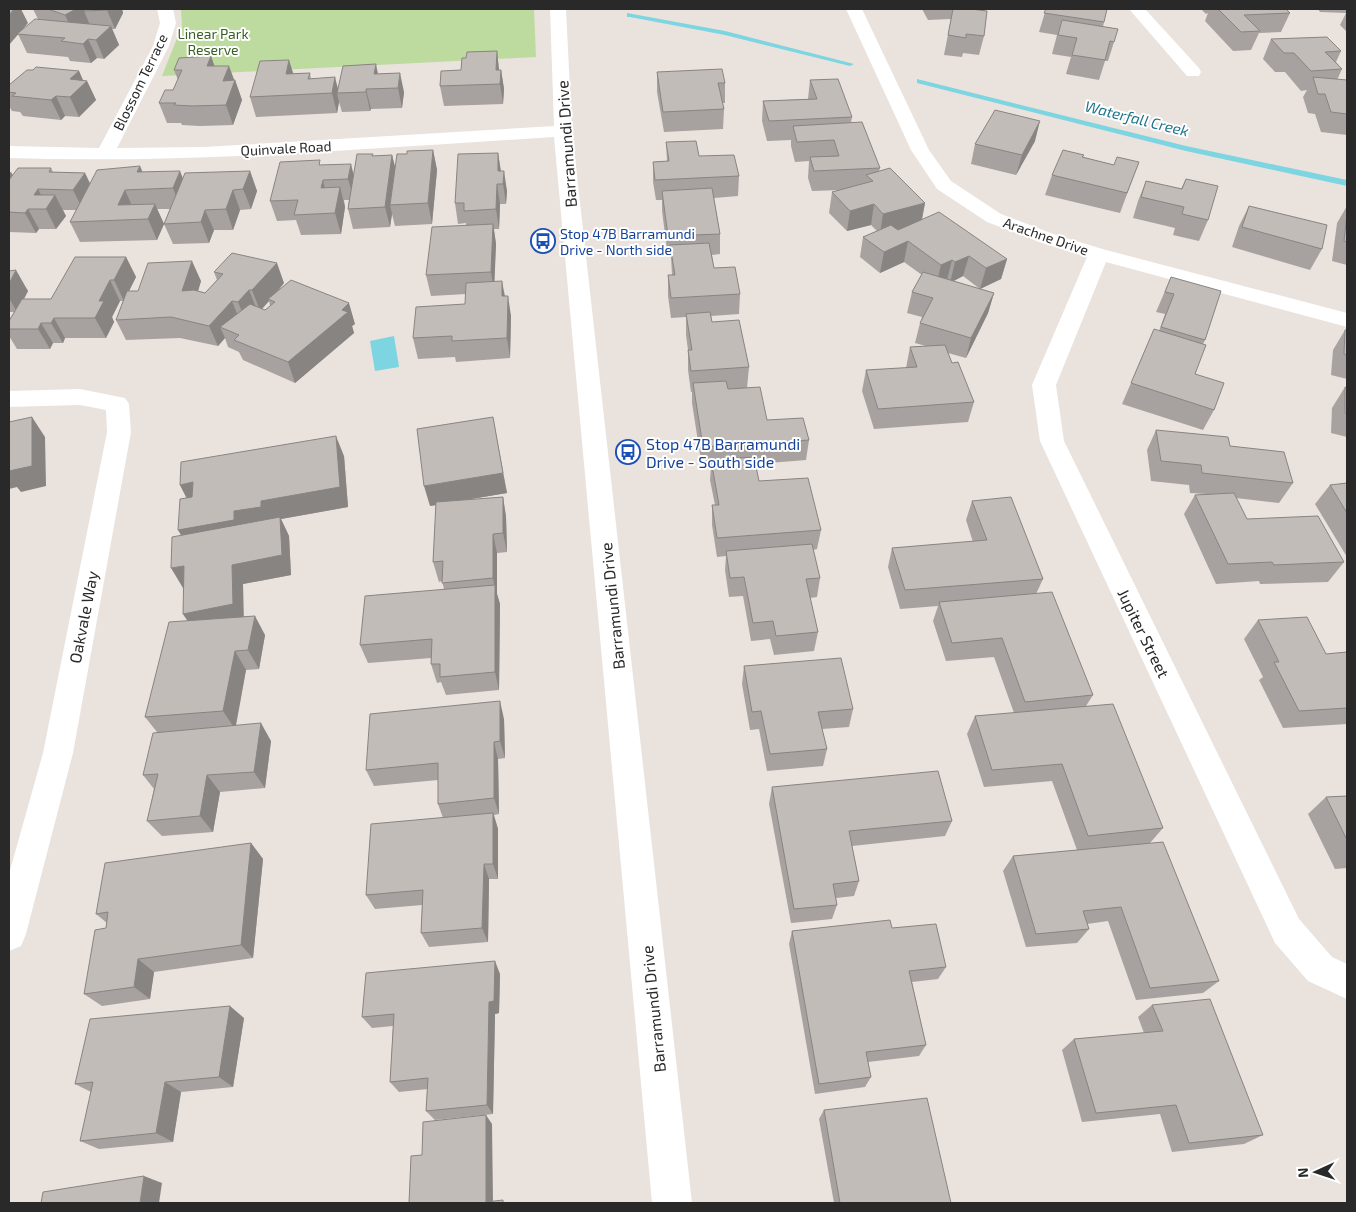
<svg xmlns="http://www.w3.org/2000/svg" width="1356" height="1212" font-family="'Exo 2',sans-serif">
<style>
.green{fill:#bdda9f}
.water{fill:#7cd5e0}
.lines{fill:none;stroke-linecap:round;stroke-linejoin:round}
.stream{fill:#7cd5e0;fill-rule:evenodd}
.minor{fill:#fff;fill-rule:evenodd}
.wall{fill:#a7a29f;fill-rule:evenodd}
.shaded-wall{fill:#888482}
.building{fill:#c2bcb9;stroke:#888482}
.labels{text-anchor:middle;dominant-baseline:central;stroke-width:4;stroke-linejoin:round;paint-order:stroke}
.far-park-label{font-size:14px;fill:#385e22;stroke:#fff}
.far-street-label{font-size:14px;fill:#292929;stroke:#fff}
.far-transit-label{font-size:14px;fill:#164399;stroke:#fff;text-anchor:start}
.far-water-label{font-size:15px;font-style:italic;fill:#1c758a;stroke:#fff}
.street-label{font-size:16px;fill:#292929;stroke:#fff}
.transit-label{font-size:16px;fill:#164399;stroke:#fff;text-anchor:start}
</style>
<rect width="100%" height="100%" fill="#eae2dd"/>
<polygon class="green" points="181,9 534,9 536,57 162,76 182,26"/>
<polygon class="water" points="394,336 399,367 375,371 370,341"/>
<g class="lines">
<g class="stream">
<polygon points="627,13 725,31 854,64 850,66 725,35 630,17 627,17"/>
<polygon points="917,79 1186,146 1347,180 1347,186 1186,151 917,83"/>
</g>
<g class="minor">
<path d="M157 9H173L176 23 169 46 117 148 204 147 554 126 550 9H566L572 131 692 1203H652L554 137C373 148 191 164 9 158V146L99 148 153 46 160 23Z"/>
<polygon points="846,9 862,9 929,150 951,181 1001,214 1056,235 1106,250 1347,313 1347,327 1106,262 1056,385 1064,441 1299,919 1332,957 1347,964 1347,999 1308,981 1275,943 1040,441 1032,385 1087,257 1042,243 987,222 937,189 911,150"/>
<polygon points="1129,9 1145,9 1199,68 1201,72 1199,76 1187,76"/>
<polygon points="80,389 125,398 129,404 131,432 73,753 26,934 21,946 9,951 9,874 43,753 107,432 106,410 80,405 9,407 9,391"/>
</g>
</g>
<g class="wall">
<polygon points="33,9 122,9 123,13 115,29 112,29 119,45 104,59 97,58 91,63 70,61 68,57 27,53 18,34 28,23 20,32 38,19"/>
<polygon points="922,9 971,9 984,36 979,55 963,53 962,57 944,55 951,19 928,20"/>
<polygon points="1046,9 1104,22 1103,27 1114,42 1108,61 1105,61 1099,80 1066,74 1071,57 1052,54 1057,35 1039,32"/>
<polygon points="1201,9 1286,9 1290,13 1281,32 1259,33 1251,50 1233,51 1205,21 1208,13 1206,14"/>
<polygon points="1318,9 1347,9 1347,32 1340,25 1346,13 1320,12"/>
<polygon points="1271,39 1341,51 1336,62 1342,69 1337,80 1347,80 1347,135 1321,132 1315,114 1308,113 1303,97 1307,90 1301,91 1285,72 1275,72 1263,59"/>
<polygon points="497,51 499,70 501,70 504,89 503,104 444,106 440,86 461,70 466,58"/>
<polygon points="211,56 214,66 234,81 235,80 242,100 233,125 200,126 182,125 181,123 167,123 159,103 173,90 178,80 174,70"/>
<polygon points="33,70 79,71 83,80 87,81 96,100 79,117 65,116 61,120 23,116 20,112 12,111 9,106 9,85"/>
<polygon points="657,72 725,83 725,103 722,103 724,109 723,129 664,132 657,92"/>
<polygon points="310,73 311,79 338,88 378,74 404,92 402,108 371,109 370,111 342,112 339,102 337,113 256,117 250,97 293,74"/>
<polygon points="810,80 852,117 851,123 880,168 879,171 925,203 922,220 1007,259 1001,279 980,289 963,276 953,281 994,293 988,313 966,358 948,353 952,363 974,402 968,422 874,429 862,391 866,370 906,368 910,347 926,346 915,343 920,323 922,317 907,313 912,292 922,275 904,262 880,273 860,257 863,237 877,231 871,225 847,231 829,213 832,192 841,190 812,191 808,178 809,161 795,162 791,146 791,140 767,141 762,121 763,101 808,99"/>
<polygon points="1035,141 1016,175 971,164 975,144"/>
<polygon points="666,142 699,156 739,176 738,196 714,198 720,234 720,254 712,255 714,268 740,294 739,314 711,316 712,322 749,367 747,388 767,420 809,440 806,460 755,464 759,481 821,530 817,549 813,550 820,578 817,597 810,598 818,632 814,651 774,655 770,639 751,641 743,596 729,597 725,570 726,556 717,557 712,525 712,505 715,505 710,480 711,467 702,467 692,403 692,392 691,392 688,370 688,350 686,335 686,317 671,318 668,296 668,275 672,275 671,257 668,257 662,211 662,200 656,200 653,182 653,162 667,161"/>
<polygon points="433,150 437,170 432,224 395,226 392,214 390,227 353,229 348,209 349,200 344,200 345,207 341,234 301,235 296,220 277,221 270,201 322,165 354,174 373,156 392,155 395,167 407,154"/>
<polygon points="498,153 501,171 507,191 506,204 500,204 499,229 494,229 496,244 494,282 505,296 511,316 510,358 456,362 455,357 418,359 413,338 465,304 466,294 431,296 426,275 466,225 466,223 458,224 455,203"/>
<polygon points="1084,155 1083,157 1114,165 1139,162 1120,213 1045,195 1052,175"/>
<polygon points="51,168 53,172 85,173 90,183 142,172 183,178 250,171 257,191 251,209 240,210 233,230 214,230 209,243 173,244 164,224 170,209 157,209 164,224 157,240 80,242 70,222 76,210 63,210 66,216 56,229 39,229 36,233 9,232 9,172 11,172 12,175"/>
<polygon points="1186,179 1208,220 1199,241 1173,235 1175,228 1133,218 1138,201 1146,181 1181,189"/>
<polygon points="1249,206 1322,249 1310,270 1232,247 1239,226"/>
<polygon points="1347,206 1347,265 1332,261 1337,223"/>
<path d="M126 257 136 277 129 291H138L201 281 198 291 205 293 217 280 214 272 284 283 276 293 355 324 352 326 354 333 295 383 243 360 239 352 228 347 225 338 218 346 180 338 126 340 116 320 123 301H120L112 317 114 322 106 338H65L63 343H53L50 349H17L9 336V321L14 312H9V271L28 291 24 299H51ZM269 301 270 306 265 310 262 309Z"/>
<polygon points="1171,277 1205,340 1203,344 1195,374 1214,410 1203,430 1122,404 1145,350 1159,331 1165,314 1156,312"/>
<polygon points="1345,330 1347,330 1347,379 1331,375 1333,350"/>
<polygon points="1345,387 1347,388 1347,437 1331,433 1332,408"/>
<polygon points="493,417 507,493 465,500 503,497 506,517 507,552 497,553 497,594 500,604 499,690 446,695 441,682 437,683 431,664 431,658 368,663 360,645 444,589 442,581 439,582 433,562 436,505 430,506"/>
<polygon points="1156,430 1230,446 1293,483 1279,503 1236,498 1247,519 1344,562 1328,582 1260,584 1259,581 1216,584 1184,514 1195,495 1206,494 1190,493 1189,485 1151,481 1147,450"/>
<polygon points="344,456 348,507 281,519 289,536 291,575 243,584 243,617 265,635 259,669 246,670 236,726 271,741 265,788 220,792 213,832 162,836 147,821 154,789 143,775 157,732 145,717 188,621 183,614 184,588 183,588 181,535 187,498 180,485"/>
<polygon points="1347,483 1347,557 1315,504 1330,485"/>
<polygon points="972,501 1043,579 1036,594 1093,695 1086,706 1163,828 1150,843 1219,981 1203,993 1136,1000 1108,921 1087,924 1089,929 1077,943 1026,947 1003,871 1013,856 1077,850 1052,781 984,787 967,734 975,716 1014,713 994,657 946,661 933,621 938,606 900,609 888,567 892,548 973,542 966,520"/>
<polygon points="1258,620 1326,654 1347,652 1347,724 1283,728 1259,680 1263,677 1244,639"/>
<polygon points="744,666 853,709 849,727 822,729 827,749 823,766 767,771 759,729 750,730 742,684"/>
<polygon points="504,719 505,758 498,759 499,814 494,815 498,829 498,879 489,879 488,942 429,947 421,933 422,905 375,909 366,895 443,818 438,804 438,780 374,786 366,770"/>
<polygon points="772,787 952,821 945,836 852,846 859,881 854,896 836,898 837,905 832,919 791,923 769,804"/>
<polygon points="1347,796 1347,868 1335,869 1308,814 1326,797"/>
<polygon points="251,843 263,859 253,958 154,972 150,999 102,1006 84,994 106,928 107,923 96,914"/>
<polygon points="892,928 946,967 938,979 912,982 926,1045 919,1056 868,1062 871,1077 865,1087 815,1094 789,944 792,931"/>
<polygon points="500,974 499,1013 495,1014 493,1114 435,1120 426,1111 428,1089 399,1092 390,1082 393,1026 372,1028 362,1017"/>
<polygon points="1152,1005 1263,1135 1244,1144 1172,1152 1160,1114 1082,1122 1062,1050 1074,1039 1144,1033 1138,1017"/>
<polygon points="244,1018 233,1087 181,1092 173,1142 99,1149 80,1141 91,1092 75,1084"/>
<polygon points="824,1110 951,1203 834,1203 819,1119"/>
</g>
<g class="shaded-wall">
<polygon points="14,9 21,9 28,23 9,45 9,15"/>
<polygon points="74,9 84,9 85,11 84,11 90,25 74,34 65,15"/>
<polygon points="108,9 122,9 123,13 115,29 107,10"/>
<polygon points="111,26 119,45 104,59 96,40"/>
<polygon points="88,39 97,58 91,63 83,44"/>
<polygon points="497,51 499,70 496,70"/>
<polygon points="211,56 218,76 207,66"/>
<polygon points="289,60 295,79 286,74"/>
<polygon points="376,64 380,84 374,74"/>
<polygon points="229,66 235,82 235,80 242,100 233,125 226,105 223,81"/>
<polygon points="501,70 504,89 503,104 500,84"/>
<polygon points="79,71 84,83 87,81 96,100 79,117 70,97 70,79"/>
<polygon points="400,73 404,92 402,108 398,88"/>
<polygon points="335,77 339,93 337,93 339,102 337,113 332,93"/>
<polygon points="366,89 371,109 370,111 366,92"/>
<polygon points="56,96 65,116 61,120 51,100"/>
<polygon points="1040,121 1035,141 1016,175 1022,155"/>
<polygon points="433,150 437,170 432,224 428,203"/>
<polygon points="498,153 501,173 498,171"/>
<polygon points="392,155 397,175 390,205 392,214 390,227 385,207"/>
<polygon points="351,164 356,184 354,199 348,179"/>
<polygon points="140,166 149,187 137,172"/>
<polygon points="180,171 188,191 181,209 173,188"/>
<polygon points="250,171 257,191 251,209 243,189"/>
<polygon points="504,171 507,191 506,204 503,184"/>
<polygon points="11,172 22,193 9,210 9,175"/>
<polygon points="85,173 94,193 83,210 73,190"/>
<polygon points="323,180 328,201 321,188"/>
<polygon points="497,184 500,204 499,229 496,209"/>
<polygon points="340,187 345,207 341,234 335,213"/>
<polygon points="38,189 47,207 55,195 66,216 56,229 46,209 34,195"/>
<polygon points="125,190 134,210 118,205"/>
<polygon points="233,190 240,210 233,230 226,209"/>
<polygon points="925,203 921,223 880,234 883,214"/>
<polygon points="155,204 164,224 157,240 148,219"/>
<polygon points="874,204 871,225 847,231 850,211"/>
<polygon points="28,209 39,229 36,233 25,213"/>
<polygon points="205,210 214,230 209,243 201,222"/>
<polygon points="493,224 496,244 494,293 491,272"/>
<polygon points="908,241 904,262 880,273 884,252"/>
<polygon points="969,256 963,276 950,283 955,262"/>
<polygon points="126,257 136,277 124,301 114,280"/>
<polygon points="1007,259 1001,279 980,289 986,268"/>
<polygon points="952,260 947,280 936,286 941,265"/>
<polygon points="192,261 201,281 192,311 182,291"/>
<polygon points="277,263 284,283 270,300 268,299 269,301 260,311 252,290"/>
<polygon points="16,270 28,291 17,312 9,298 9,284"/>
<polygon points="110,280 120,301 112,317 114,322 106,338 95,318 99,301"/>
<polygon points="502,281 506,302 502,296"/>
<polygon points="249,290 257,310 246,322 238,302"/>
<polygon points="994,293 988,313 966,358 971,338"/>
<polygon points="508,296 511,316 510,358 507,338"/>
<polygon points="232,301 240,321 220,327 225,338 218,346 209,326"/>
<polygon points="349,303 355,324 352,326 354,333 295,383 288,362"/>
<polygon points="54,318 65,338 63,343 51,323"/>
<polygon points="41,323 53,343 50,349 38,329"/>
<polygon points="32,417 45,437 46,486 21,492 17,487 9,489 9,471"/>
<polygon points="336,436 344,456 348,507 281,519 289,536 291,575 243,584 244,623 195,632 183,614 189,549 178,530 261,501"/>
<polygon points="503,473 507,493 430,506 424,486"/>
<polygon points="193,482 203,502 190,505 180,485"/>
<polygon points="503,497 506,517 507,552 503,533"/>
<polygon points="493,534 497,553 497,594 500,604 499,690 495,672 495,589 493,578"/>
<polygon points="184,566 196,585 183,588 171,568"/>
<polygon points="255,616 265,635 259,669 248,650"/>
<polygon points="235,651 246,670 235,729 223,711"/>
<polygon points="500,701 504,719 505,758 500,741"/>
<polygon points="261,723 271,741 265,788 254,772"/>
<polygon points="494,742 498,759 499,814 494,798"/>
<polygon points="207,775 220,792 213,832 200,816"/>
<polygon points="493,813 498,829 498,879 493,864"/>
<polygon points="251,843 263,859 253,958 241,945"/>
<polygon points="484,864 489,879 488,942 482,928"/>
<polygon points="138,959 154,972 150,999 134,987"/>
<polygon points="495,961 500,974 499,1013 495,1014 493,1114 487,1105 489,1002"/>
<polygon points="230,1006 244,1018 233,1087 219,1077"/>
<polygon points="165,1082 181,1092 173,1142 156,1133"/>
<polygon points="486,1115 492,1124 493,1203 486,1202"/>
<polygon points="144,1176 162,1183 159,1203 140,1203"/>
</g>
<g class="building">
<polygon points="9,9 14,9 9,15"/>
<polygon points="48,9 76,9 65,15"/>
<polygon points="85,9 108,9 107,10 84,11"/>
<polygon points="953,9 971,9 987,11 984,36 966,34 966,38 948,35"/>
<polygon points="1046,9 1107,9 1104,22 1044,13"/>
<polygon points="1218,9 1286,9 1290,13 1244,15 1260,31 1241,32"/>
<polygon points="35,19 111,26 96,40 88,39 83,44 61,41 65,38 17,34"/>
<polygon points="1062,20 1118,29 1114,42 1110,41 1105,60 1072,55 1077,38 1058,35"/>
<polygon points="1327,37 1341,51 1325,52 1342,69 1311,71 1294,53 1284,53 1271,39"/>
<polygon points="497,51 496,70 501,70 500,84 440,86 441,71 461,70 462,58 466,58 467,52"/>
<polygon points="211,56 207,66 229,66 223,81 235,80 226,105 192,106 174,105 176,103 159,103 165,90 173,90 182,70 174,70 179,58"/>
<polygon points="289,60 286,74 310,73 308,79 335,77 332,93 250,97 260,61"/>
<polygon points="376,64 374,74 400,73 398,88 366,89 366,92 337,93 343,66"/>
<polygon points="36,67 79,71 70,79 87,81 70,97 56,96 51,100 12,96 16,93 9,92 9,85 27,70 33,70"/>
<polygon points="722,69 725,83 718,83 724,109 663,112 657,72"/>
<polygon points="1313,77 1347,80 1347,114 1331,112 1325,94 1318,94"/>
<polygon points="838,79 852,117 769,121 763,101 817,99 810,80"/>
<polygon points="995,110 1040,121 1022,155 975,144"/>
<polygon points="862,122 880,168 814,171 810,157 839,156 834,140 797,142 793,126"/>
<polygon points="696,141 699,156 734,155 739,176 655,180 653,162 669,161 666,142"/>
<polygon points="433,150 428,203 390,205 397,154 407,154 407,151"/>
<polygon points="1063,150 1084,155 1082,157 1114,165 1117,157 1139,162 1127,193 1052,175"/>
<polygon points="498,153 498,171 504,171 503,184 497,184 496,209 464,211 464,203 455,203 458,154"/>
<polygon points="357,154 373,154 372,156 392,155 385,207 348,209"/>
<polygon points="320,160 319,165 351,164 348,179 323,180 321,188 340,187 335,213 294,215 298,200 270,201 280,162"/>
<polygon points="140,166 137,172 180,171 173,188 125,190 118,205 155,204 148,219 70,222 97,170"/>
<polygon points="18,168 51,168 49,172 85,173 73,190 38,189 34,195 55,195 46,209 28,209 25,213 9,212 9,180"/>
<polygon points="890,168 925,203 883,214 874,204 850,211 832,192 873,181 866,175"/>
<polygon points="250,171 243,189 233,190 226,209 205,210 201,222 164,224 185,173"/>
<polygon points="1186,179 1218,186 1208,220 1182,214 1184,207 1141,197 1146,181 1182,189"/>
<polygon points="712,188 720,234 668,236 662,191"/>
<polygon points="1249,206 1327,225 1322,249 1242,227"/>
<polygon points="939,212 1007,259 986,268 969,256 955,262 952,260 941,265 908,241 884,252 863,237 891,225 898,230"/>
<polygon points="1347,214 1347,242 1344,241"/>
<polygon points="493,224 491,272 426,275 432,227"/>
<polygon points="709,243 714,268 735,267 740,294 671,298 668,275 675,275 670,245"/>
<polygon points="232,253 277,263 252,290 249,290 238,302 232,301 209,326 171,317 116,320 127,291 138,291 148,263 192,261 182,291 194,290 205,293 223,274 214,272"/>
<polygon points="75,257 126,257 114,280 110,280 99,301 104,301 95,318 54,318 51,323 41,323 38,329 9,329 9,321 22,299 51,299"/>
<polygon points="16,270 9,284 9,271"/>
<polygon points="923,272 994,293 971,338 920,323 933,298 912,292"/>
<polygon points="1171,277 1221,291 1205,340 1161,327 1174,294 1165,292"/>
<polygon points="291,280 349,303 342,310 348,312 288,362 234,340 239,335 220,327 250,304 265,310 275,302 268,299"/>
<polygon points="502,281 502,296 508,296 507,338 452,341 452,336 413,338 416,307 465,304 466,283"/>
<polygon points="710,312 712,322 739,320 749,367 691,371 688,350 692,350 686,314"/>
<polygon points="1154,329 1206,345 1195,374 1224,383 1214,410 1131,383"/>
<polygon points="1345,330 1347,330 1347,355 1344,354"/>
<polygon points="945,345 952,363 958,362 974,402 878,409 866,370 917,367 910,347"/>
<polygon points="726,381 728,389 760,387 767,420 803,418 809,440 703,447 693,383"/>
<polygon points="1345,387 1347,388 1347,414 1345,413"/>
<polygon points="32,417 32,466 9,471 9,422"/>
<polygon points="493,417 503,473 424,486 417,429"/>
<polygon points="1156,430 1228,437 1230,446 1284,452 1293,483 1202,473 1201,465 1161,461"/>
<polygon points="336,436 340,487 261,501 261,507 234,511 234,520 178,530 180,499 192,497 193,482 180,485 181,462"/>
<polygon points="754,457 759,481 808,478 821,530 717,538 712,505 719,505 711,460"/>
<polygon points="1347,483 1347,513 1330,485"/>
<polygon points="1234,493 1247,519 1318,516 1344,562 1274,565 1272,562 1228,564 1195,495"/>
<polygon points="503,497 503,533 493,534 493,578 442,583 443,561 433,562 436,502"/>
<polygon points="1011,497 1043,579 905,590 892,548 987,540 972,501"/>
<polygon points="280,517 282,555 232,565 233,604 183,614 184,566 171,568 172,537"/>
<polygon points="812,544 820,578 806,579 818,632 776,636 773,621 753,623 744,577 730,578 726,551"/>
<polygon points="495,585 495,672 440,677 440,664 431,664 432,639 360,645 365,596"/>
<polygon points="1052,592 1093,695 1025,702 1002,638 952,643 939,602"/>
<polygon points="255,616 248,650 235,651 223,711 145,717 169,622"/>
<polygon points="1307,617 1326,654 1347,652 1347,708 1299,711 1274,662 1279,662 1258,620"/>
<polygon points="841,658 853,709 818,712 827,749 770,754 761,711 752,712 744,666"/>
<polygon points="500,701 500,741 494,742 494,798 438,804 438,763 366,770 370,714"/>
<polygon points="1113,704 1163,828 1088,836 1062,764 992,770 975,716"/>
<polygon points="261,723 254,772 207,775 200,816 147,821 158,774 143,775 153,733"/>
<polygon points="938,771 952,821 849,831 859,881 833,884 837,905 794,909 772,787"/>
<polygon points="1347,796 1347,840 1326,797"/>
<polygon points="493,813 493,864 484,864 482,928 421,933 423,890 366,895 371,824"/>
<polygon points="1163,842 1219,981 1150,988 1121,907 1083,911 1089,929 1036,934 1013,856"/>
<polygon points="251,843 241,945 138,959 134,987 84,994 95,930 106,928 108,912 96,914 105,863"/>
<polygon points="890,920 892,928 936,924 946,967 909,971 926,1045 866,1052 871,1077 819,1084 792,931"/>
<polygon points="495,961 494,1001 489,1002 487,1105 426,1111 428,1078 390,1082 394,1014 362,1017 366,973"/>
<polygon points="1210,999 1263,1135 1189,1143 1176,1105 1096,1113 1074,1039 1163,1031 1152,1005"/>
<polygon points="230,1006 219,1077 165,1082 156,1133 80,1141 93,1082 75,1084 90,1019"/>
<polygon points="927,1098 951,1203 840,1203 824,1110"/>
<polygon points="486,1115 486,1202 503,1200 503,1203 409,1203 411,1156 422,1155 423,1122"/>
<polygon points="144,1176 140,1203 41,1203 43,1192"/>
</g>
<defs>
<symbol id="bus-ring" viewBox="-11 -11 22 22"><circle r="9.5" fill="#fff" stroke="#1a4fb4" stroke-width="1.5"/><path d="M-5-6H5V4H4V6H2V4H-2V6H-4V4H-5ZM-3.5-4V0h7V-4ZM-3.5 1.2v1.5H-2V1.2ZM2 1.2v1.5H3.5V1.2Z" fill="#1a4fb4"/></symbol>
</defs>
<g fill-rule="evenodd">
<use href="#bus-ring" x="529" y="227" width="28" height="28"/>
<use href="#bus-ring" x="614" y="438" width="28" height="28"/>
</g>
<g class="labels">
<g class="far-park-label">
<text x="213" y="33">Linear Park<tspan x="213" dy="16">Reserve</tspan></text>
</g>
<g class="far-street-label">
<text transform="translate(140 82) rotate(-64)">Blossom Terrace</text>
<text transform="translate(286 148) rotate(-3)">Quinvale Road</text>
<text transform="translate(1046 236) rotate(19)">Arachne Drive</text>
</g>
<g class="far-transit-label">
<text x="560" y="233">Stop 47B Barramundi<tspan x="560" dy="16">Drive - North side</tspan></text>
</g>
<g class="far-water-label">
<text transform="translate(1137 118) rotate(14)">Waterfall Creek</text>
</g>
<g class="street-label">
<text transform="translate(566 144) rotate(-94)">Barramundi Drive</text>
<text transform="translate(612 606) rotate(-96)">Barramundi Drive</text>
<text transform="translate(83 617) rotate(-79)">Oakvale Way</text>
<text transform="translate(1144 633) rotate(64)">Jupiter Street</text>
<text transform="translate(653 1009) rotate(-96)">Barramundi Drive</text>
</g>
<g class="transit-label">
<text x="646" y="443">Stop 47B Barramundi<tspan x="646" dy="18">Drive - South side</tspan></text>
</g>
</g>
<rect width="1356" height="1212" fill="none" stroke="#292929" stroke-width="20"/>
<g transform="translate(1316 1172) rotate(267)" stroke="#ffffff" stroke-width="4" paint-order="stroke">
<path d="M0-4L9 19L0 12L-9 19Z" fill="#292929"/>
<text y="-8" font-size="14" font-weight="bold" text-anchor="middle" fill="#292929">N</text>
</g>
</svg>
